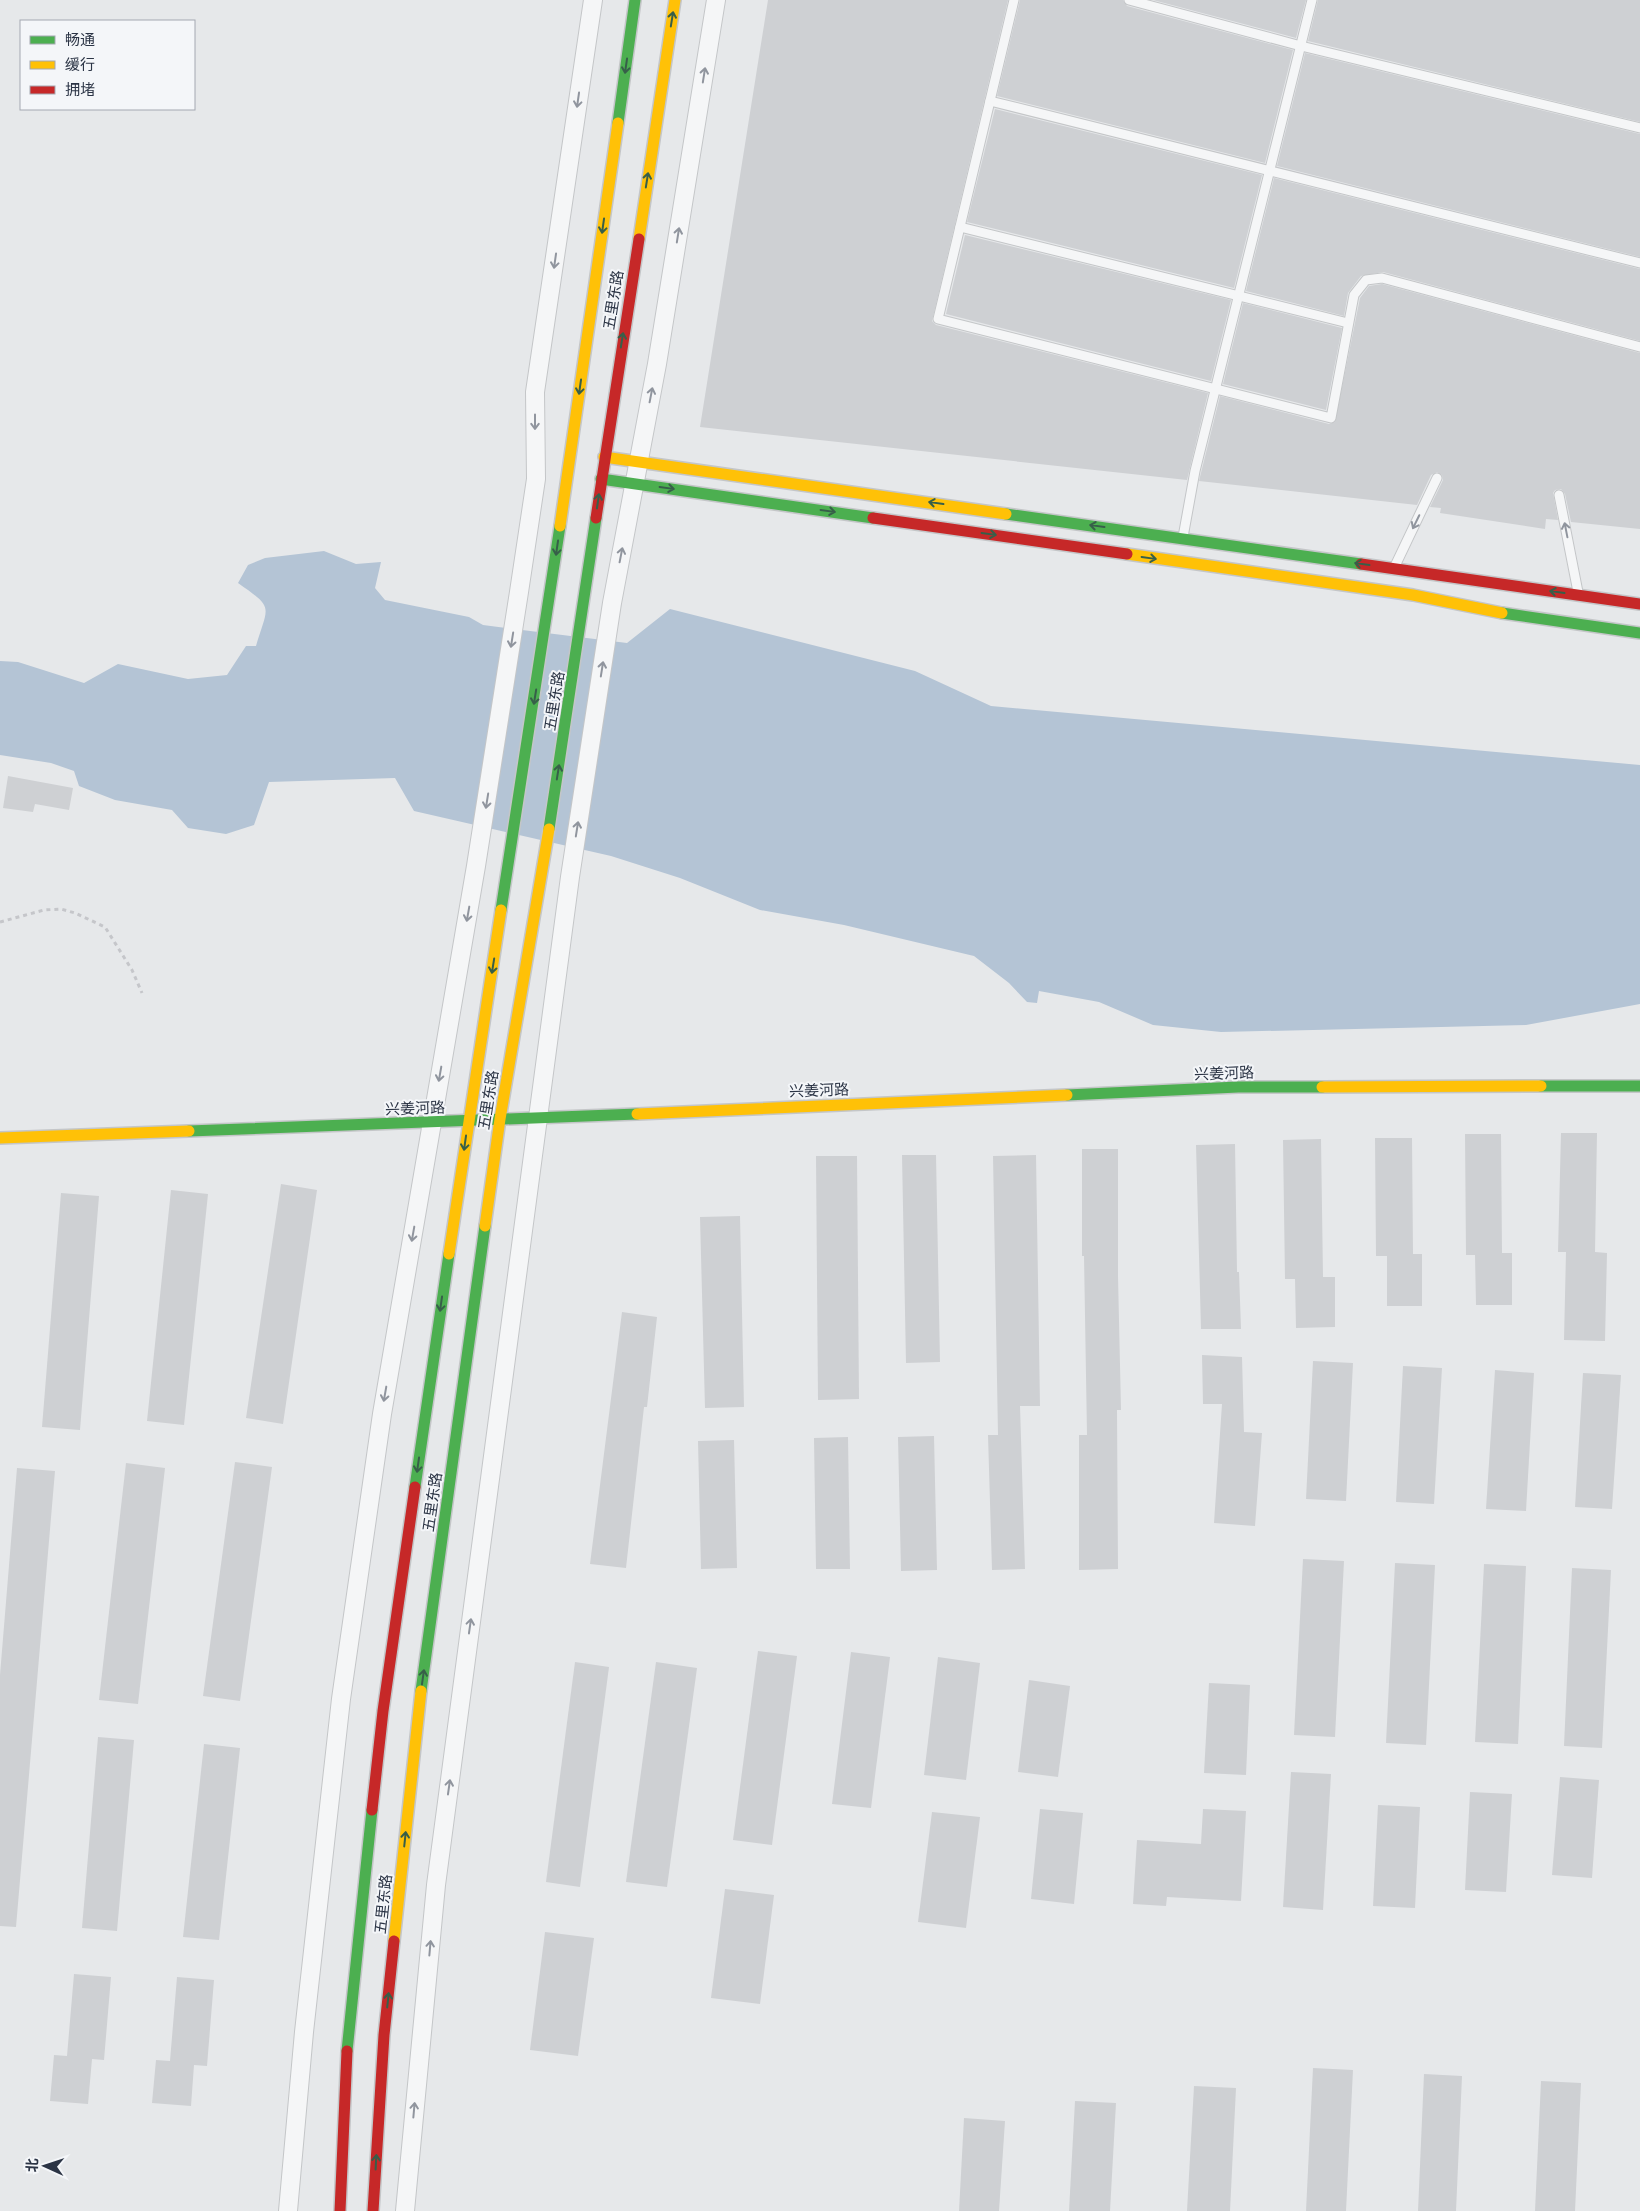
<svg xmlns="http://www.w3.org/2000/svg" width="1640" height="2211" font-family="Arial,'Noto Sans SC',sans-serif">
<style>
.water{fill:#b4c4d5}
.building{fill:#ced0d3}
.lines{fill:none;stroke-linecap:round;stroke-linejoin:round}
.lane-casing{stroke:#c4c6c8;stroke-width:11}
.street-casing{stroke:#c4c6c8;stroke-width:20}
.fast-casing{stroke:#c4c6c8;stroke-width:14}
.slow-casing{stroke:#c4c6c8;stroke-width:14}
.jam-casing{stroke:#c4c6c8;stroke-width:14}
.path{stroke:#c5c6ca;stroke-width:3;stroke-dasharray:4 4;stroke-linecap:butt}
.lane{stroke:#f5f6f7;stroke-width:9}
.street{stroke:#f5f6f7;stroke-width:18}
.fast{stroke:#4caf50;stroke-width:11}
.slow{stroke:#ffc107;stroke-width:11}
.jam{stroke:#c62828;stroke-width:11}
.oneway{stroke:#375f49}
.oneway2{stroke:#90959e}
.labels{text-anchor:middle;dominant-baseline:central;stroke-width:4;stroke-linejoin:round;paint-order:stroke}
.street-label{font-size:15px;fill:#2b3445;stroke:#f4f6f9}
</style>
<rect width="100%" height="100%" fill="#e6e8ea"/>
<path class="water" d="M324 551 356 564 381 562 375 588 385 600 469 617 483 625 627 643 670 609 915 671 991 706 1640 765V1004L1526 1025 1221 1032 1153 1025 1099 1002 1039 991 1037 1003 1027 1002 1009 983 974 956 844 925 760 910 680 878 611 856 414 811 395 778 269 782 254 825 226 834 188 828 172 810 115 800 79 786 74 771 51 763 0 755V661L18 662 84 683 118 664 188 679 227 675 246 646H256C268 605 275 609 238 583L248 565 265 558Z"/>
<g class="building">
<polygon points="768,0 1008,0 932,321 936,325 1208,393 1187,480 700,427"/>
<polygon points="1020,0 1123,0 1127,6 1293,50 1265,163 997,96"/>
<polygon points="1153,0 1306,0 1296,38"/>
<polygon points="1318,0 1640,0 1640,122 1308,41"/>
<polygon points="1305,53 1640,134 1640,257 1277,166"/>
<polygon points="995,109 1262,175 1234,288 967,222"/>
<polygon points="1274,178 1640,269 1640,341 1383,272 1361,276 1348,293 1344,316 1246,291"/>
<polygon points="965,235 1231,300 1211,381 946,314"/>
<polygon points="1382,284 1640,353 1640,529 1571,522 1565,494 1561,489 1555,490 1553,493 1558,520 1546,519 1545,529 1440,513 1441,508 1430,507 1443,480 1442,475 1437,472 1431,475 1417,505 1199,481 1220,396 1329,424 1335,422 1360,298 1369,286"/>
<polygon points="1243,303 1342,328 1326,410 1223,384"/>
<polygon points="8,776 73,788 69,810 35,804 33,812 3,808"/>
<polygon points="1561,1133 1597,1133 1595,1252 1607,1253 1605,1341 1564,1340 1566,1252 1558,1252"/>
<polygon points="1465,1134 1501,1134 1502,1253 1512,1253 1512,1305 1476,1305 1475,1255 1466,1255"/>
<polygon points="1375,1138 1412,1138 1413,1254 1422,1254 1422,1306 1387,1306 1387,1256 1376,1256"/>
<polygon points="1321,1139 1323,1277 1335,1277 1335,1327 1296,1328 1295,1279 1285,1279 1283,1140"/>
<polygon points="1235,1144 1237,1272 1239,1272 1241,1329 1201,1329 1196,1145"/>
<polygon points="1082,1149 1118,1149 1118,1276 1121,1410 1117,1410 1118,1569 1079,1570 1079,1435 1087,1435 1084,1256 1082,1256"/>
<polygon points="902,1155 936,1155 940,1362 906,1363"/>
<polygon points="1036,1155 1040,1406 1020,1406 1025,1569 992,1570 988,1435 998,1435 993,1156"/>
<polygon points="816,1156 857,1156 859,1399 818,1400"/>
<polygon points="281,1184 317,1190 283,1424 246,1418"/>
<polygon points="171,1190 208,1194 184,1425 147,1421"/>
<polygon points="61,1193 99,1196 80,1430 42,1427"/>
<polygon points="740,1216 744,1407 705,1408 700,1217"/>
<polygon points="622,1312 657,1317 647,1407 644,1407 626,1568 590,1564"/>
<polygon points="1202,1355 1242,1357 1244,1432 1262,1433 1255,1526 1214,1523 1222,1404 1203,1404"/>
<polygon points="1313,1361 1353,1363 1346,1501 1306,1499"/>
<polygon points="1403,1366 1442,1368 1434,1504 1396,1502"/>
<polygon points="1495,1370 1534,1373 1526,1511 1486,1509"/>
<polygon points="1583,1373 1621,1375 1612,1509 1575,1507"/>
<polygon points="934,1436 937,1570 901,1571 898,1437"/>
<polygon points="848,1437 850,1569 816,1569 814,1438"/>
<polygon points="734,1440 737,1568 701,1569 698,1441"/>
<polygon points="235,1462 272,1467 240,1701 203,1696"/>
<polygon points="126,1463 165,1468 138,1704 99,1700"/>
<polygon points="17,1468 55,1471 16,1927 0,1926 0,1675"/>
<polygon points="1303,1559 1344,1561 1335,1737 1294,1735"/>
<polygon points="1395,1563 1435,1565 1426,1745 1386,1743"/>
<polygon points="1484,1564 1526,1566 1518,1744 1475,1742"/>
<polygon points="1572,1568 1611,1570 1602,1748 1564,1746"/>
<polygon points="758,1651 797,1656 772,1845 733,1840"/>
<polygon points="851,1652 890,1657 871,1808 832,1804"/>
<polygon points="938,1657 980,1663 966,1780 924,1775"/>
<polygon points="575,1662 609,1667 580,1887 546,1882"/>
<polygon points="656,1662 697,1668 667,1887 626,1882"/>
<polygon points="1029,1680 1070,1686 1058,1777 1018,1772"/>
<polygon points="1209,1683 1250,1685 1246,1775 1204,1773"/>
<polygon points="98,1737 134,1740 117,1931 82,1928"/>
<polygon points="204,1744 240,1748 219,1940 183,1937"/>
<polygon points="1291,1772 1331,1774 1323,1910 1283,1907"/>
<polygon points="1560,1777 1599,1780 1592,1878 1552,1875"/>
<polygon points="1470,1792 1512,1794 1506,1892 1465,1890"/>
<polygon points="1378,1805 1420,1807 1415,1908 1373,1906"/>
<polygon points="1040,1809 1083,1813 1074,1904 1031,1899"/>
<polygon points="1203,1809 1246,1811 1241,1901 1167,1897 1166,1906 1133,1904 1137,1840 1201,1844"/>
<polygon points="932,1812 980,1817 966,1928 918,1922"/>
<polygon points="725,1889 774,1895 760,2004 711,1998"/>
<polygon points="545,1932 594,1938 578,2056 530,2050"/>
<polygon points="74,1974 111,1977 104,2060 92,2059 88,2104 50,2101 54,2055 67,2056"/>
<polygon points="177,1977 214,1980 207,2066 194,2065 191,2106 152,2103 156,2060 170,2061"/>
<polygon points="1313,2068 1353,2070 1346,2211 1306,2211"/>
<polygon points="1424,2074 1462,2076 1456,2211 1418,2211"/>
<polygon points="1541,2081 1581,2083 1575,2211 1535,2211"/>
<polygon points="1194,2086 1236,2088 1230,2211 1187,2211"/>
<polygon points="1075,2101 1116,2103 1110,2211 1069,2211"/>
<polygon points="964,2118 1005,2121 999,2211 959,2211"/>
</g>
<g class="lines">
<defs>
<g id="lane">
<polyline points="1014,0 938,319 1331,418 1354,295 1366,280 1382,278 1640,347"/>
<polyline points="1129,0 1301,46 1640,128"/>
<polyline points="990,101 1640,263"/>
<polyline points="960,227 1348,323"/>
<polyline points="1559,495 1578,592"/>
<polyline points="1183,537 1195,471 1312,0"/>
<polyline points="1395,566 1437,478"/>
</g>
<g id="street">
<polyline points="288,2211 304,2032 341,1699 382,1414 476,866 519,592 536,479 535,392 593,0"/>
<polyline points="405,2211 436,1885 570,877 612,603 657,364 716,0"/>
</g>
<g id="fast">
<polyline points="618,123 635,0"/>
<polyline points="601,479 873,518"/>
<polyline points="1006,514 1361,564"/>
<polyline points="1502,613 1640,633"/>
<polyline points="549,829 596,518"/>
<polyline points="501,910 560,526"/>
<polyline points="1541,1086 1640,1086"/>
<polyline points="1067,1095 1238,1087 1322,1087"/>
<polyline points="189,1131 637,1114"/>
<polyline points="415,1487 449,1254"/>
<polyline points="421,1691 485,1226"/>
<polyline points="347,2051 372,1810"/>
</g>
<g id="slow">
<polyline points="639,239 675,0"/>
<polyline points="604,457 1006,514"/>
<polyline points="560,526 618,123"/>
<polyline points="1127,554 1413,595 1502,613"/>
<polyline points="1322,1087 1541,1086"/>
<polyline points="637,1114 1067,1095"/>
<polyline points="0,1138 189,1131"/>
<polyline points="485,1226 500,1119 549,829"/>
<polyline points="449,1254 501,910"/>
<polyline points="394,1941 421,1691"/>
</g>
<g id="jam">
<polyline points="596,518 639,239"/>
<polyline points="873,518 1127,554"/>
<polyline points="1361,564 1640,604"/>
<polyline points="372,1810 383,1711 415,1487"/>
<polyline points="340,2211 347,2051"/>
<polyline points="373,2211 384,2035 394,1941"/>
</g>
</defs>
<use href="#lane" class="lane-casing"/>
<use href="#street" class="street-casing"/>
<use href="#fast" class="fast-casing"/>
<use href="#slow" class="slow-casing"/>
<use href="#jam" class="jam-casing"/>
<polyline class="path" points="0,922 44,910 61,909 75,913 105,927 132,970 142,993"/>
<use href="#lane" class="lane"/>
<use href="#street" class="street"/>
<use href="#fast" class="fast"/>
<use href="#slow" class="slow"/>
<use href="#jam" class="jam"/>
</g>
<defs><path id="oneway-shaft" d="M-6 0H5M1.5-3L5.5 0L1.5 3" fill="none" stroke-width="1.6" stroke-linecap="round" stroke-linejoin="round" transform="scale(1.25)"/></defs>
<g class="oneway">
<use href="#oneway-shaft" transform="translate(672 19) rotate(-81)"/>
<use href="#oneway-shaft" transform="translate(626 66) rotate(98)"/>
<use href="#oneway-shaft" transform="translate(647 180) rotate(-81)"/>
<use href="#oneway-shaft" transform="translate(603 226) rotate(98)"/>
<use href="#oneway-shaft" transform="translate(622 340) rotate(-81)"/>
<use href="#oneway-shaft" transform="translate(580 387) rotate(98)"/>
<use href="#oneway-shaft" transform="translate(667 488) rotate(8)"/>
<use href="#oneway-shaft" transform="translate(598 501) rotate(-82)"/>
<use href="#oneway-shaft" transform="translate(936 503) rotate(-172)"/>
<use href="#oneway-shaft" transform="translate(828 511) rotate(8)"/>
<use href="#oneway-shaft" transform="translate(1097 526) rotate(-172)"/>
<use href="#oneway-shaft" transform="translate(989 534) rotate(8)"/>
<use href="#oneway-shaft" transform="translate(557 548) rotate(98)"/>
<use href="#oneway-shaft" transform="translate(1149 558) rotate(8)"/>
<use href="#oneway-shaft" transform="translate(1362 564) rotate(-172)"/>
<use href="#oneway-shaft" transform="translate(1557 592) rotate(-172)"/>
<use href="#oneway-shaft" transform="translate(535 697) rotate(99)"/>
<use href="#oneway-shaft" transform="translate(558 772) rotate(-81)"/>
<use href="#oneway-shaft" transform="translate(493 966) rotate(99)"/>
<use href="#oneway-shaft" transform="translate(465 1143) rotate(98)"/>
<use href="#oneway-shaft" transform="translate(441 1304) rotate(98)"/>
<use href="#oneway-shaft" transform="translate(418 1465) rotate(98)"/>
<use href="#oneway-shaft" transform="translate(423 1677) rotate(-82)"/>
<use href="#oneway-shaft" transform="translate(405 1839) rotate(-84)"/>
<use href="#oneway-shaft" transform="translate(388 2000) rotate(-84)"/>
<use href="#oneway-shaft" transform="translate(376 2162) rotate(-87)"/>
</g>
<g class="oneway2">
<use href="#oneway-shaft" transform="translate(704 75) rotate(-81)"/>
<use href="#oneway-shaft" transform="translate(578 100) rotate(98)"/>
<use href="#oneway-shaft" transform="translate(678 235) rotate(-81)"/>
<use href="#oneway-shaft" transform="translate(555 261) rotate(98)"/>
<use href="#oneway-shaft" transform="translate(651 395) rotate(-79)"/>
<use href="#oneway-shaft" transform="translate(535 422) rotate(90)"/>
<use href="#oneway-shaft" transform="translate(1416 522) rotate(116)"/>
<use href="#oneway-shaft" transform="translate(1566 530) rotate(-101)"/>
<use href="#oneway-shaft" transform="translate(621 555) rotate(-79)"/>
<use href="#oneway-shaft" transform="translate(512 640) rotate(99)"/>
<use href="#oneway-shaft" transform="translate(602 669) rotate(-81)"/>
<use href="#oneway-shaft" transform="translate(487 801) rotate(99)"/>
<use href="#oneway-shaft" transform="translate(577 829) rotate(-81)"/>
<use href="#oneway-shaft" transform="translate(468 914) rotate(100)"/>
<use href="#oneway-shaft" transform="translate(440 1074) rotate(100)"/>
<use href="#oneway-shaft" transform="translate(413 1234) rotate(100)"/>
<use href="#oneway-shaft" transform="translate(385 1394) rotate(100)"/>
<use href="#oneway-shaft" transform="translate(470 1626) rotate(-82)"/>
<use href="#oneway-shaft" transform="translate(449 1787) rotate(-82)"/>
<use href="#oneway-shaft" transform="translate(430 1948) rotate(-85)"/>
<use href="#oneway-shaft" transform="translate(414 2110) rotate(-85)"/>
</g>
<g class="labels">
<g class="street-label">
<text transform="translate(613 300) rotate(-81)">五里东路</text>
<text transform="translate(554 701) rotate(-81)">五里东路</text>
<text transform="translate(1224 1073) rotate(-2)">兴姜河路</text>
<text transform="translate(819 1090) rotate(-2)">兴姜河路</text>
<text transform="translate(488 1100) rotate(-81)">五里东路</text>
<text transform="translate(415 1108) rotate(-2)">兴姜河路</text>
<text transform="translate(432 1502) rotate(-82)">五里东路</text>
<text transform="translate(383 1904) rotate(-84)">五里东路</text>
</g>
</g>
<rect x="20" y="20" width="175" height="90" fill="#f4f6f9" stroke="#a4a8b1"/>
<rect x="30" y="36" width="25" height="8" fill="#4caf50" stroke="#a4a8b1"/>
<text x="65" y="45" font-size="15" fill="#2b3445">畅通</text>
<rect x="30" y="61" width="25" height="8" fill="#ffc107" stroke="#a4a8b1"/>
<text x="65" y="70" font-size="15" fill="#2b3445">缓行</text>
<rect x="30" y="86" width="25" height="8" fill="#c62828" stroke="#a4a8b1"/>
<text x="65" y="95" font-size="15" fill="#2b3445">拥堵</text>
<g transform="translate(45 2166) rotate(273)" stroke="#f4f6f9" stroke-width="4" paint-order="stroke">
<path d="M0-4L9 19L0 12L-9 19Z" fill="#2b3445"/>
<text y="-8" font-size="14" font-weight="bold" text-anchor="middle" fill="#2b3445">北</text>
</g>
</svg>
